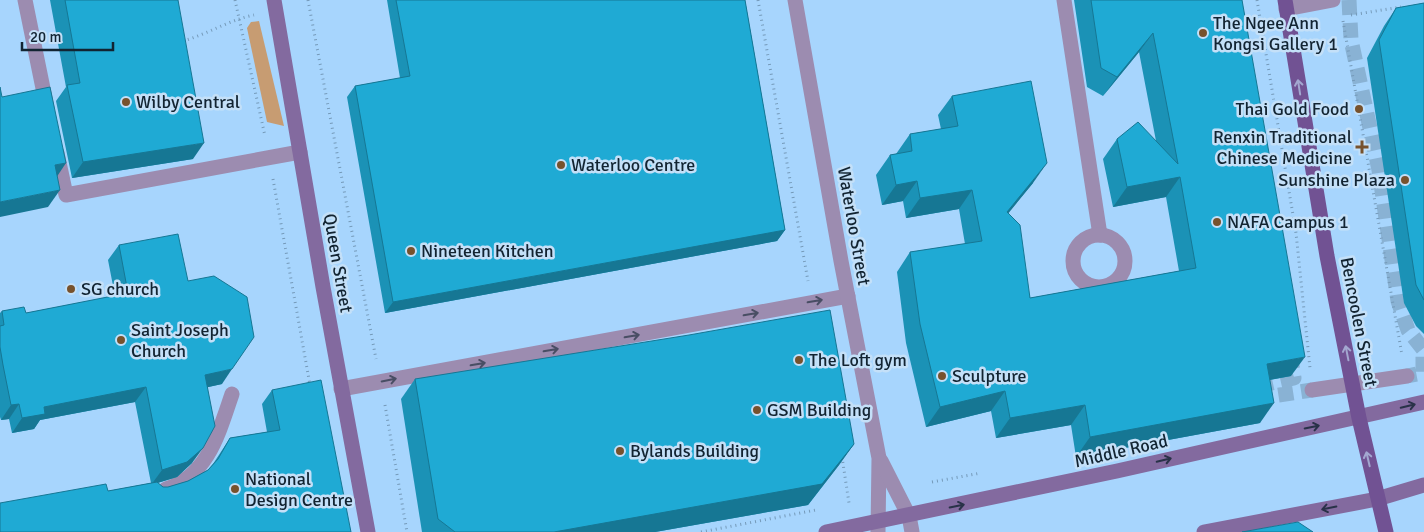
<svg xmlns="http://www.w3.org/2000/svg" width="1424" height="532" font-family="Signika,sans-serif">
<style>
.green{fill:#c79c72}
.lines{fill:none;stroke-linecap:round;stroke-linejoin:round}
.street-tunnel{stroke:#89b2d4;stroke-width:15;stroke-dasharray:15 8;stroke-linecap:butt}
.path{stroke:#759ab9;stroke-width:3;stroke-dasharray:1 4;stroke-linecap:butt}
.lane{stroke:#9c8cb0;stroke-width:15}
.street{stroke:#9c8cb0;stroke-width:15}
.secondary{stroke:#836a9f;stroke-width:15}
.primary{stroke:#715293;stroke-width:15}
.wall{fill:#1b92b6}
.shaded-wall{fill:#167794}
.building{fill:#1faad4;stroke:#167794}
.oneway{stroke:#a3a7d0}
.oneway2{stroke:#494e64}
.oneway3{stroke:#293248}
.poi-dot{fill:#77522d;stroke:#c4e0f8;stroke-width:2}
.labels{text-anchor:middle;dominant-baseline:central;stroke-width:5;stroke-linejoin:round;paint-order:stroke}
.poi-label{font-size:18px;fill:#122432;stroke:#c4e0f8;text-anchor:start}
.street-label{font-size:18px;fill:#122432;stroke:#c4e0f8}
</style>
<rect width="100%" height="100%" fill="#a7d5fd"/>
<polygon class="green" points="259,21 284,126 267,122 247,28 251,22"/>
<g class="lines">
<g class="street-tunnel">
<polyline points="1349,0 1351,40 1379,170 1398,301 1408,330 1423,349 1423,373 1407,376"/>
<polyline points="1290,354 1294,378 1258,386 1260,398 1312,390"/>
</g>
<g class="path">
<polyline points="235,0 265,136"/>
<polyline points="308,0 376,359"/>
<polyline points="758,0 808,281"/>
<polyline points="1257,0 1296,233 1310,368"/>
<polyline points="1351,15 1401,7"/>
<polyline points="1343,21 1402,355"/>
<path d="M183 41C208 34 229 20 254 15"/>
<polyline points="273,179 310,385"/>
<polyline points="385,405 407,532"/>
<polyline points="842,457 849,503"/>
<polyline points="932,482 981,473"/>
<polyline points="701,532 816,510"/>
</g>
<g class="lane">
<polyline points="25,0 47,108"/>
<polyline points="1064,0 1100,235"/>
<polyline points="57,153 66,195 300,152"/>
<circle cx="1099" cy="261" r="26"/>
<polyline points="341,389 848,296"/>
<path d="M166 489C208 476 219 432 232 394"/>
</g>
<g class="street">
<polyline points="795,0 841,261 879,458 878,532"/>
<polyline points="1286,9 1333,0"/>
<polyline points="1312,390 1407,376"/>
<polyline points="881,461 909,516 912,532"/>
</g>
<g class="secondary">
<polyline points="274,0 323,287 368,532"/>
<polyline points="826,532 1117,471 1424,402"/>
<polyline points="1204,532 1377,499 1424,485"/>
</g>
<polyline class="primary" points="1285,0 1327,256 1359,418 1386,532"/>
</g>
<g class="wall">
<polygon points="50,0 178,0 193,159 72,178 56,101 66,87"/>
<polygon points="387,0 745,0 785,230 777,241 385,313 347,97 355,86 400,78"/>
<polygon points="1074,0 1242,0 1291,376 1270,380 1260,423 1076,457 1071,425 996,438 991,411 926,427 906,343 897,272 910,252 965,244 959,209 906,218 903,201 882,205 876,175 890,155 896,154 910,134 941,129 938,115 952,96 1033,183 1008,213 1030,298 1179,271 1166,197 1113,207 1103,159 1117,139 1156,141 1139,52 1103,96 1087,87"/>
<polygon points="1424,3 1424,334 1416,326 1404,303 1367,58 1384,26 1396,8"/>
<polygon points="119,245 188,281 222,384 208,387 192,463 177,477 157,483 163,487 168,487 188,481 208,470 213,464 230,438 267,432 262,404 272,390 351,532 108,491 151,483 135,402 40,420 34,429 12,433 9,419 1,420 0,417 0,313 2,311 26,313 115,296 108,260"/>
<polygon points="415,379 854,444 839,465 808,505 655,532 422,532 401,399"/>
</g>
<g class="shaded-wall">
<polygon points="1153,33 1139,52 1103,96 1117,77"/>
<polygon points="204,143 193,159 72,178 83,162"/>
<polygon points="66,163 54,181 55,165"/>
<polygon points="1047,163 1033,183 993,232 1007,212"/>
<polygon points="1180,177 1166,197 1113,207 1127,187"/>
<polygon points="917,181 903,201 882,205 896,185"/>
<polygon points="60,190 48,207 0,217 0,202"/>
<polygon points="972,190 959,209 906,218 920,198"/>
<polygon points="785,230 777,241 385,313 393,302"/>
<polygon points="1305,357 1291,376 1253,383 1267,364"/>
<polygon points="232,369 222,384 195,390 205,375"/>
<polygon points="146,387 135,402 40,420 34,429 12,433 22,418 44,407"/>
<polygon points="1005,391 991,411 926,427 940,407"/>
<polygon points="1274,403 1260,423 1076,457 1090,437"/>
<polygon points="19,404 9,419 1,420 11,405"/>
<polygon points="1085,405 1071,425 996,438 1010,418"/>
<polygon points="854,444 839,465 808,505 655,532 554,532"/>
<polygon points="203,448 192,463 177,477 151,485 162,470"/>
</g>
<g class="building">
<polygon points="65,0 178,0 204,143 83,162 67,85 80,83"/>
<polygon points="396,0 745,0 785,230 393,302 355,86 410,76"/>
<polygon points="1091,0 1242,0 1305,357 1267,364 1274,403 1090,437 1085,405 1010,418 1005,391 940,407 920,324 910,252 982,241 972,190 920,198 917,181 896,185 890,155 912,151 910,134 958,126 952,96 1031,81 1047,163 1007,212 1020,225 1030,298 1196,268 1180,177 1127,187 1117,139 1138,122 1178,164 1153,33 1117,77 1101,68"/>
<polygon points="1424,3 1424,300 1416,285 1379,40 1396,8"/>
<polygon points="0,87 2,97 50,87 66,163 55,165 60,190 0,202"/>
<polygon points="178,234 188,281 214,276 247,297 254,337 232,369 205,375 215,426 203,448 187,462 162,470 146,387 44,407 45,414 22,418 19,404 11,405 3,365 0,347 0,326 4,325 2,311 24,307 26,313 128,293 119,245"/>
<polygon points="830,310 854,444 822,484 554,532 455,532 438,519 415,379 689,335"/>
<polygon points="321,380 351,532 0,532 0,503 106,484 108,491 157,482 163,487 168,487 188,481 208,470 218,459 230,438 280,430 272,390"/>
<polygon points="1298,522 1313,532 1242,532"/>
</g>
<defs><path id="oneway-shaft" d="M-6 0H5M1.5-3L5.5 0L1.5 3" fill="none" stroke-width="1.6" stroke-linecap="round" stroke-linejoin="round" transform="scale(1.25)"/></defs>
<g class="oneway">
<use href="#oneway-shaft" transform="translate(1299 87) rotate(-99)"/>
<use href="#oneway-shaft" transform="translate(1347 353) rotate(-101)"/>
<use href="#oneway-shaft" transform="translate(1368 459) rotate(-103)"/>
</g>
<g class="oneway2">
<use href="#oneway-shaft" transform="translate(815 301) rotate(-10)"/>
<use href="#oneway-shaft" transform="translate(751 314) rotate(-10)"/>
<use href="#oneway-shaft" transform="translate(632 336) rotate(-10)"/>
<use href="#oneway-shaft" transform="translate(551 350) rotate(-10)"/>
<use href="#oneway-shaft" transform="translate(478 364) rotate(-10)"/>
<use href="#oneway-shaft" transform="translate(389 380) rotate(-11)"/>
</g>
<g class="oneway3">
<use href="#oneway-shaft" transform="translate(1408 406) rotate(-14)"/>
<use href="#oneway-shaft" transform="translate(1312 427) rotate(-11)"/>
<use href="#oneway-shaft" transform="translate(1164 460) rotate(-13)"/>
<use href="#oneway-shaft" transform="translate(957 506) rotate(-12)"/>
<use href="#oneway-shaft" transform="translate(1329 508) rotate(169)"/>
</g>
<g class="poi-dot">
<circle cx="1203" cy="33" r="5"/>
<circle cx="126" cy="102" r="5"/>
<circle cx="1359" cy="109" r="5"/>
<path d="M1359.5 139.5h5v5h5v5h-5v5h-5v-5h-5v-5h5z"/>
<circle cx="561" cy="165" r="5"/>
<circle cx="1405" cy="180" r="5"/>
<circle cx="1217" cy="222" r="5"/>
<circle cx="411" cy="251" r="5"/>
<circle cx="71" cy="289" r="5"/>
<circle cx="121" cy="340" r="5"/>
<circle cx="799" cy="360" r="5"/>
<circle cx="942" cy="376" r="5"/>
<circle cx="757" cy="410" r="5"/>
<circle cx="620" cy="451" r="5"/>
<circle cx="235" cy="489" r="5"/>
</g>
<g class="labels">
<g class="poi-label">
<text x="1213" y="23">The Ngee Ann<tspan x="1213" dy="21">Kongsi Gallery 1</tspan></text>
<text x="136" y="102">Wilby Central</text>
<text x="1349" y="109" text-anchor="end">Thai Gold Food</text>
<text x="1352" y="137" text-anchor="end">Renxin Traditional<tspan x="1352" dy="21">Chinese Medicine</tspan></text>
<text x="571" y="165">Waterloo Centre</text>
<text x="1395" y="180" text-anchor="end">Sunshine Plaza</text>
<text x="1227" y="222">NAFA Campus 1</text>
<text x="421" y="251">Nineteen Kitchen</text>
<text x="81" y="289">SG church</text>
<text x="131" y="330">Saint Joseph<tspan x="131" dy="21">Church</tspan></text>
<text x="809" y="360">The Loft gym</text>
<text x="952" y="376">Sculpture</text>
<text x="767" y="410">GSM Building</text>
<text x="630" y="451">Bylands Building</text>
<text x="245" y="479">National<tspan x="245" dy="21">Design Centre</tspan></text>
</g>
<g class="street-label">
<text transform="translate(854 226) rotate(80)">Waterloo Street</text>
<text transform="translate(338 263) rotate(80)">Queen Street</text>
<text transform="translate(1359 322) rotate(79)">Bencoolen Street</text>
<text transform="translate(1121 451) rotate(-13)">Middle Road</text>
</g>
</g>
<path d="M22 42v8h91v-8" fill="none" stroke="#122432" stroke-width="2.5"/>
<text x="30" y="42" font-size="15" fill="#122432" stroke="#c4e0f8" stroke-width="4" paint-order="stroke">20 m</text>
</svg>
